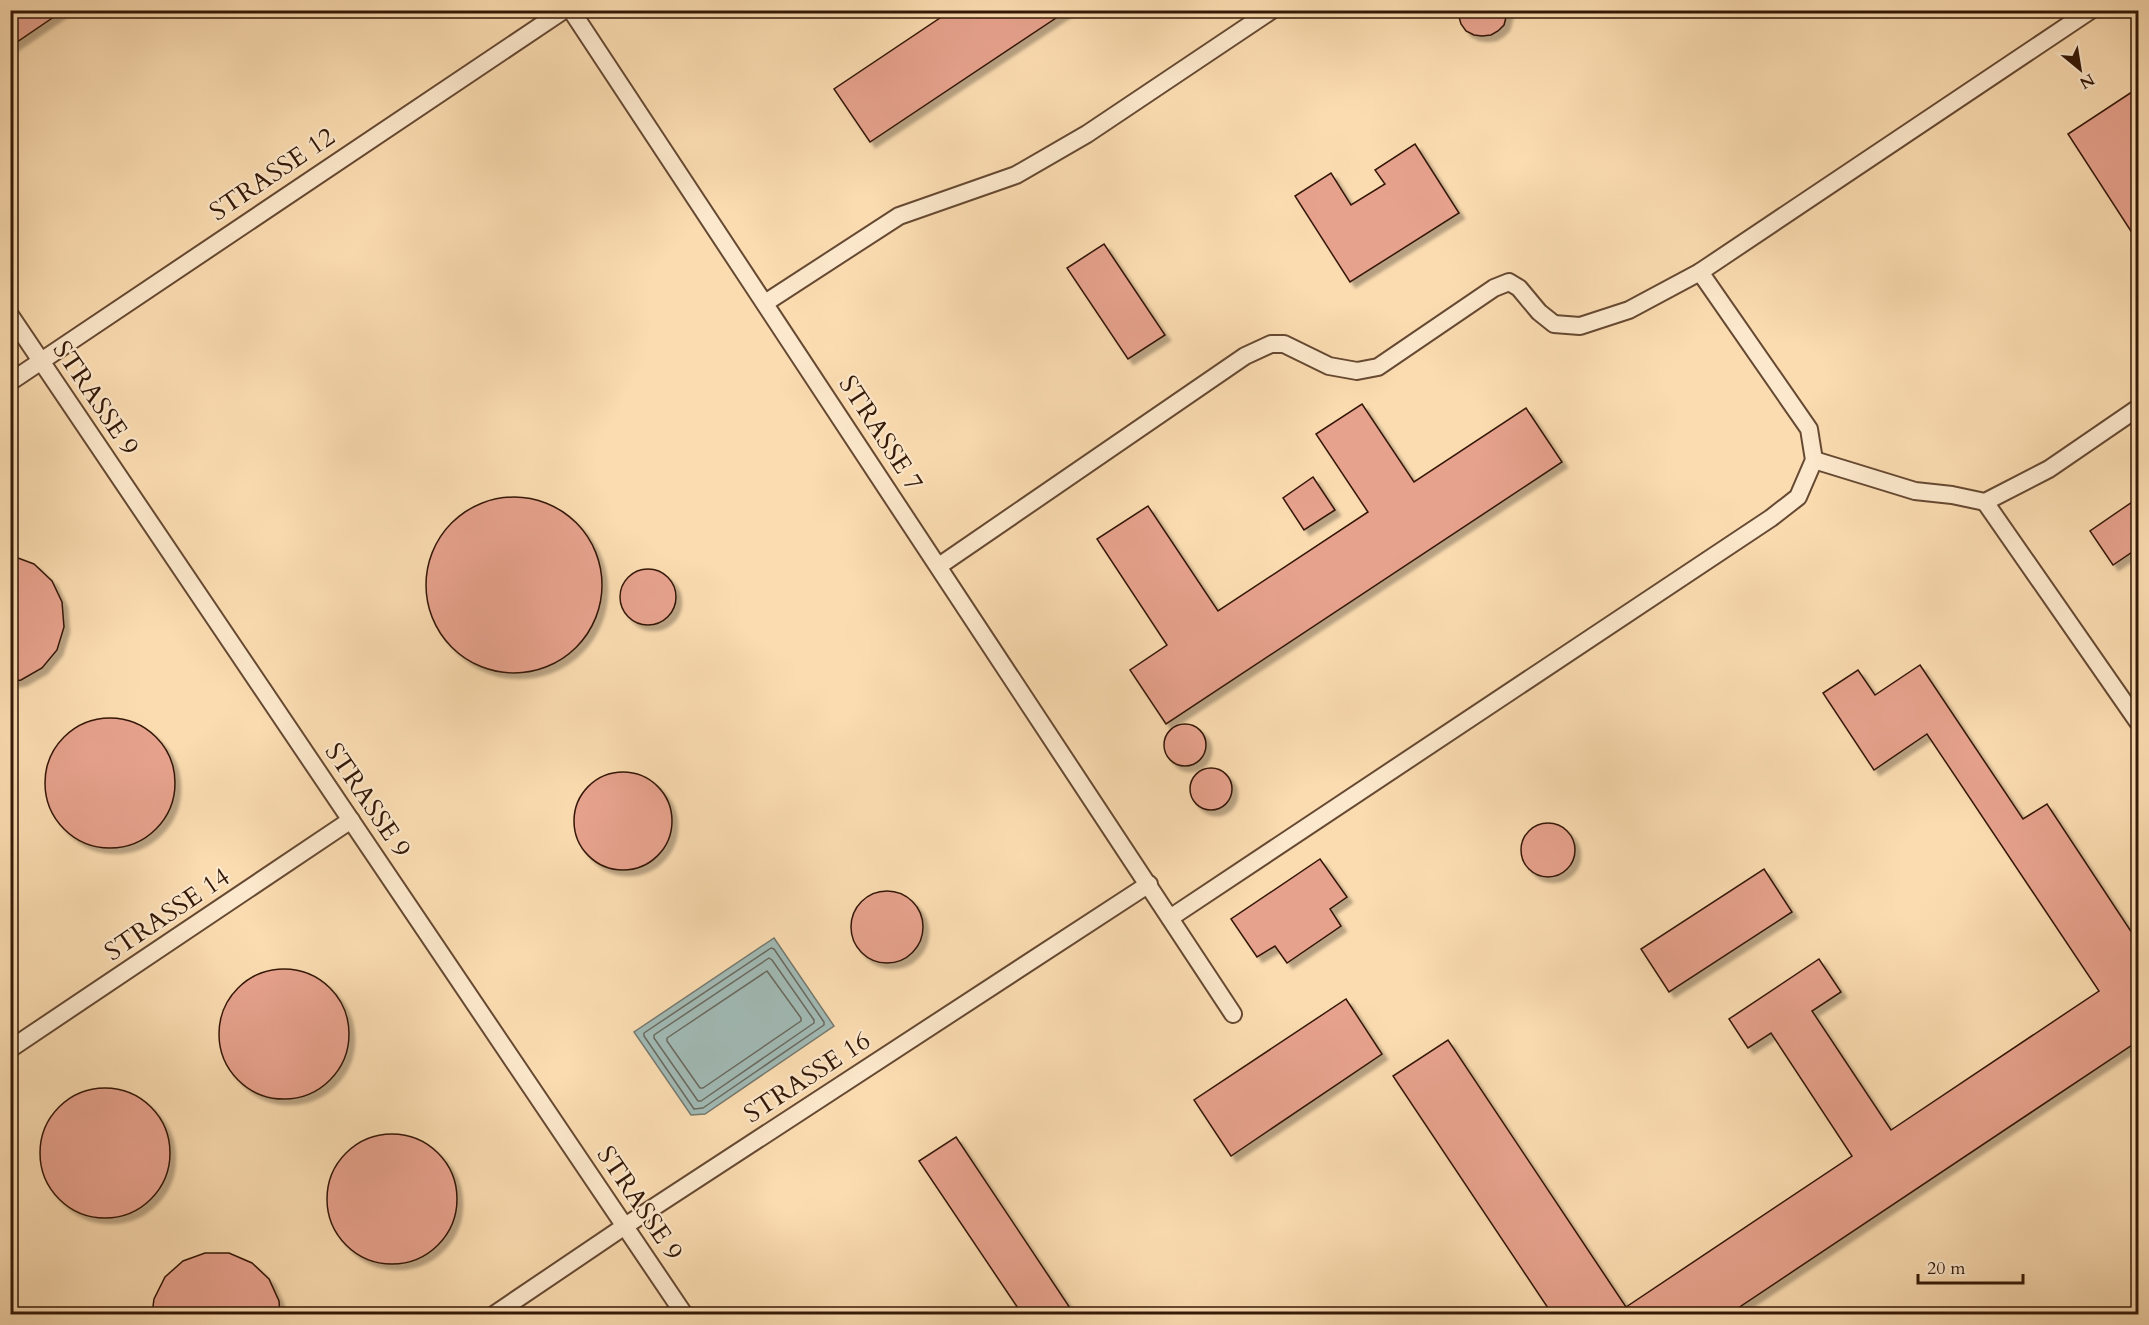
<svg xmlns="http://www.w3.org/2000/svg" width="2149" height="1325" font-family="Cardo,serif">
<style>
.water{fill:#a1bab5;stroke:#75796f;stroke-width:1.5}
.lines{fill:none;stroke-linecap:round;stroke-linejoin:round}
.shore{stroke:#6a695e;stroke-width:1.5}
.building{fill:#e7a28d;stroke:#341807;stroke-width:1.5;filter:url(#shadow)}
.service-casing{stroke:#664932;stroke-width:20}
.service{stroke:#fce8cc;stroke-width:16}
.labels{text-anchor:middle;dominant-baseline:central;stroke-width:4.5;stroke-linejoin:round;paint-order:stroke}
.street-label{font-size:26px;fill:#341807;stroke:#fce8cc}
</style>
<defs>
<filter id="shadow"><feDropShadow dx="5.5" dy="5.5" stdDeviation="1.5" flood-color="#0004"/></filter>
</defs>
<rect width="100%" height="100%" fill="#fbdcb1"/>
<filter id="stains"><feTurbulence type="fractalNoise" baseFrequency=".00333" numOctaves="4"/><feColorMatrix values="0 0 0 0 .2 0 0 0 0 .09 0 0 0 0 .02 0 0 0 .5 -.17"/></filter>
<radialGradient id="worn" r=".72"><stop offset=".6" stop-color="#630" stop-opacity="0"/><stop offset="1" stop-color="#630" stop-opacity=".3"/></radialGradient>
<polygon class="water" points="774,938 834,1026 705,1114 691,1115 634,1032"/>
<g class="lines">
<g class="shore">
<polygon points="771,948 774,949 824,1022 824,1025 703,1108 694,1109 644,1036 644,1033"/>
<polygon points="769,958 772,960 814,1020 814,1023 701,1101 698,1101 654,1038 654,1035"/>
<polygon points="767,971 801,1018 801,1021 703,1088 700,1088 667,1041 667,1038"/>
</g>
</g>
<g class="building">
<polygon points="10,10 64,10 11,46"/>
<polygon points="952,10 1068,10 870,142 834,89"/>
<polygon points="1457,10 1508,10 1504,25 1498,31 1491,35 1482,36 1474,35 1466,31 1461,24"/>
<polygon points="2138,88 2138,242 2068,134"/>
<polygon points="1415,144 1459,213 1350,282 1295,196 1331,173 1351,205 1385,184 1375,170"/>
<polygon points="1104,244 1165,335 1128,359 1067,268"/>
<polygon points="1362,404 1414,482 1526,408 1562,462 1166,724 1130,670 1167,645 1097,539 1148,506 1218,611 1368,512 1316,434"/>
<polygon points="1313,477 1335,510 1304,530 1283,498"/>
<circle cx="514" cy="585" r="88"/>
<polygon points="2138,498 2138,548 2113,565 2090,531"/>
<polygon points="10,555 34,564 52,581 62,602 64,627 57,650 42,668 21,680 10,682"/>
<circle cx="648" cy="597" r="28"/>
<polygon points="1920,665 2023,819 2047,804 2138,942 2138,1041 1729,1314 1552,1314 1393,1076 1448,1040 1626,1307 1852,1156 1771,1033 1748,1048 1729,1019 1819,959 1841,992 1812,1011 1891,1130 2099,991 1927,734 1874,770 1823,693 1858,670 1875,695"/>
<circle cx="110" cy="783" r="65"/>
<circle cx="1185" cy="745" r="21"/>
<circle cx="1211" cy="789" r="21"/>
<circle cx="623" cy="821" r="49"/>
<circle cx="1548" cy="850" r="27"/>
<polygon points="1320,859 1347,897 1330,909 1341,926 1287,963 1275,946 1257,957 1231,919"/>
<polygon points="1764,869 1792,912 1669,992 1641,949"/>
<circle cx="887" cy="927" r="36"/>
<circle cx="284" cy="1034" r="65"/>
<polygon points="1346,999 1382,1054 1231,1156 1194,1100"/>
<circle cx="105" cy="1153" r="65"/>
<circle cx="392" cy="1199" r="65"/>
<polygon points="956,1137 1074,1314 1022,1314 919,1161"/>
<polygon points="205,1253 229,1253 252,1263 269,1279 279,1301 280,1314 152,1314 154,1299 165,1277 183,1261"/>
</g>
<g class="lines">
<defs>
<g id="service">
<polyline points="571,10 1233,1014"/>
<polyline points="765,303 899,216 1016,175 1087,134 1272,10"/>
<polyline points="10,315 684,1314"/>
<polyline points="10,382 564,10"/>
<polyline points="1814,460 1915,491 1952,495 1985,502 2049,469 2138,408"/>
<polyline points="1985,502 2138,722"/>
<polyline points="939,566 1245,356 1271,344 1284,344 1329,366 1357,371 1378,367 1494,288 1509,282 1519,288 1539,312 1554,324 1580,326 1629,310 1700,272 2091,10"/>
<polyline points="1170,918 1771,518 1798,497 1814,460 1809,429 1700,272"/>
<polyline points="10,1049 351,820"/>
<polyline points="495,1314 625,1226 1149,884"/>
</g>
</defs>
<use href="#service" class="service-casing"/>
<use href="#service" class="service"/>
</g>
<g class="labels">
<g class="street-label">
<text transform="translate(272 174) rotate(-34)">STRASSE 12</text>
<text transform="translate(96 398) rotate(56)">STRASSE 9</text>
<text transform="translate(881 433) rotate(57)">STRASSE 7</text>
<text transform="translate(368 800) rotate(56)">STRASSE 9</text>
<text transform="translate(167 914) rotate(-34)">STRASSE 14</text>
<text transform="translate(807 1077) rotate(-33)">STRASSE 16</text>
<text transform="translate(640 1203) rotate(56)">STRASSE 9</text>
</g>
</g>
<rect width="2149" height="1325" fill="none" stroke="#fbdcb1" stroke-width="36"/>
<rect x="12" y="12" width="2125" height="1301" fill="none" stroke="#341807" stroke-width="3"/>
<rect x="18" y="18" width="2113" height="1289" fill="none" stroke="#341807" stroke-width="1.5"/>
<g transform="translate(2080 69) rotate(150)" stroke="#fce8cc" stroke-width="4.5" paint-order="stroke">
<path d="M0-4.5L10 22L0 15L-10 22Z" fill="#341807"/>
<text y="-9" font-size="16" font-weight="bold" text-anchor="middle" fill="#341807">N</text>
</g>
<path d="M1918 1274v9h105v-9" fill="none" stroke="#341807" stroke-width="3"/>
<text x="1927" y="1274" font-size="18" fill="#341807" stroke="#fce8cc" stroke-width="4.5" paint-order="stroke">20 m</text>
<rect width="100%" height="100%" filter="url(#stains)"/>
<rect width="100%" height="100%" fill="url(#worn)"/>
</svg>
